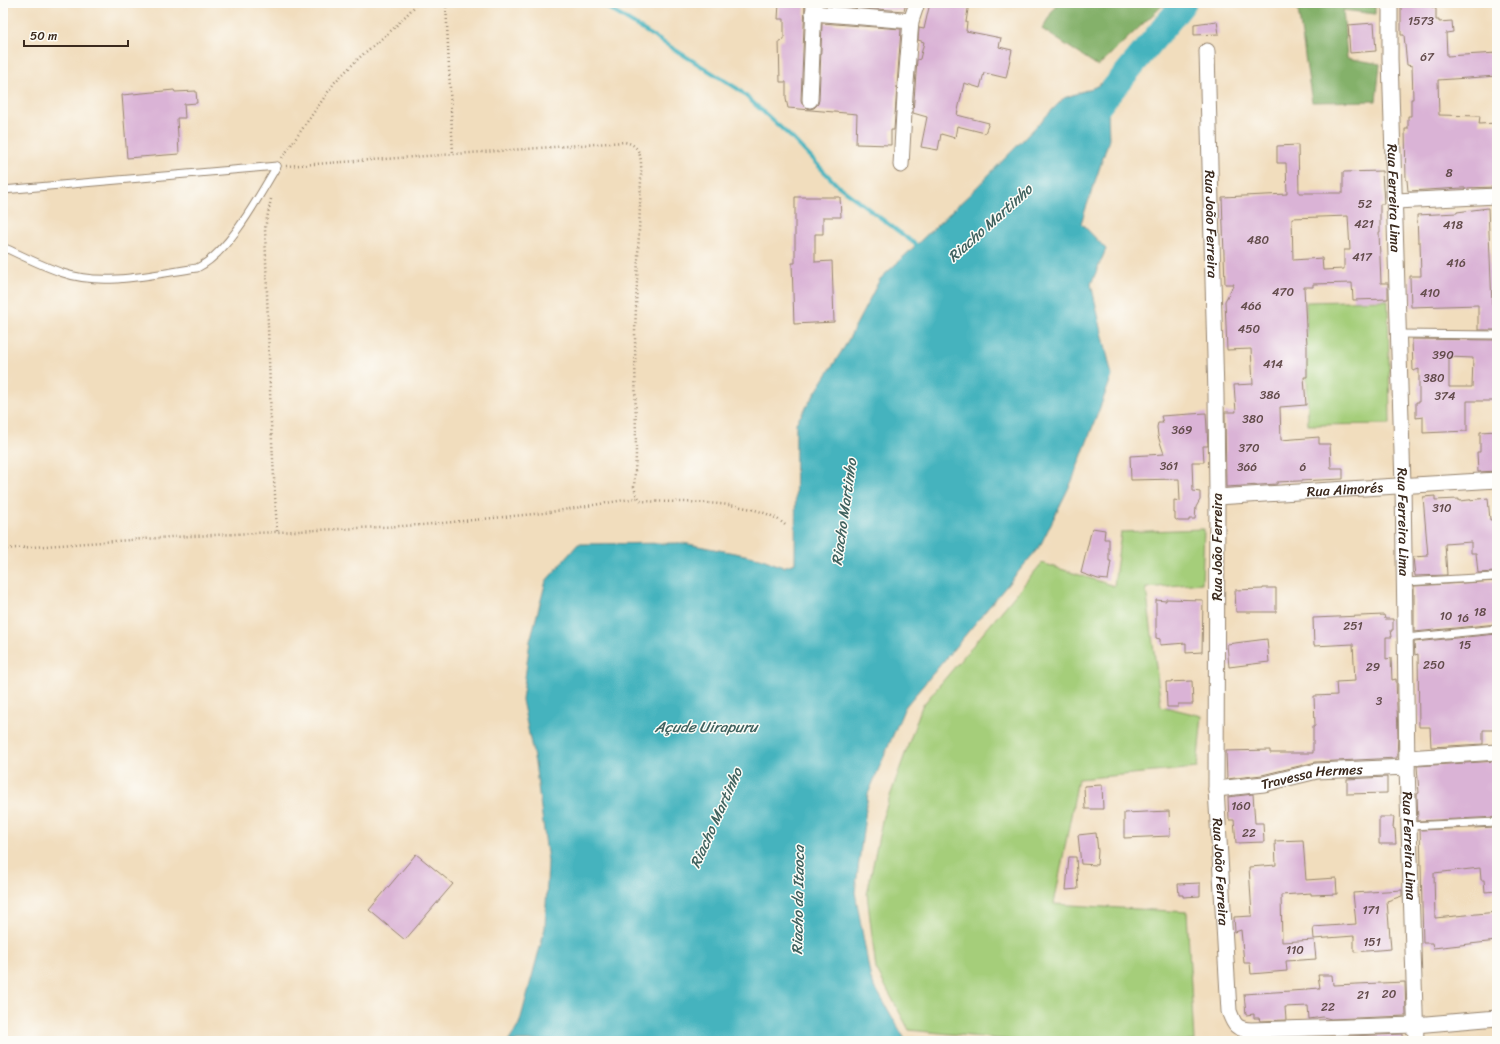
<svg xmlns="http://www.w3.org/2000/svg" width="1500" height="1044" font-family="Sriracha,sans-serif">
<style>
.green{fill:#a5ce7a;stroke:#707c4c}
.forest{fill:#84b16a;stroke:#606e44}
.water{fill:#44b3be;stroke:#406e6e}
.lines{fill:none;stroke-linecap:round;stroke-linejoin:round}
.stream{stroke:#44b3be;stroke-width:4}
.river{stroke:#44b3be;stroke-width:25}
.building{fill:#dab3d6;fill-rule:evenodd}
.lane-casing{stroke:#96846e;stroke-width:9}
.street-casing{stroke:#96846e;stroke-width:17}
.path{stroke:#96846e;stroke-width:2.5;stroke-dasharray:1 3;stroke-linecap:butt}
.lane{stroke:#fff;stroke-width:7}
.street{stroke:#fff;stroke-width:15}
.labels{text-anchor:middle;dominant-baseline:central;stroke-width:3;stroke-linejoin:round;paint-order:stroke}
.number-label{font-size:12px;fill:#634c4c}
.street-label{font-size:14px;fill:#3b2a1e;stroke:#fdfcf7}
.water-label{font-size:15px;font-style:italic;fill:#3f615e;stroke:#fdfcf7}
</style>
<rect width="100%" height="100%" fill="#fdfcf7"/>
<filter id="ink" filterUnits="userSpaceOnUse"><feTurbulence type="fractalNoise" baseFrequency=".025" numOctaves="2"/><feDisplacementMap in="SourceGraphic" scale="8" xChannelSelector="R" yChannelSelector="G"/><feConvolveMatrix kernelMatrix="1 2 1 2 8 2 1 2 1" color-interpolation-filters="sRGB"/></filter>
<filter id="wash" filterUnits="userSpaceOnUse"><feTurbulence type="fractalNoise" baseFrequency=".012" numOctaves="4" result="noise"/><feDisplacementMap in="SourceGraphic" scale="16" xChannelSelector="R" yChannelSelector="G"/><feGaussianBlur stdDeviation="0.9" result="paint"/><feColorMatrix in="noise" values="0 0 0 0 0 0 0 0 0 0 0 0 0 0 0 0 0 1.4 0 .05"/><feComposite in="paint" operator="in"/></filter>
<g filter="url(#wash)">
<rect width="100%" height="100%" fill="#f1ddbd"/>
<g class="green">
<polygon points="1388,300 1390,424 1308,425 1306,302"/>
<polygon points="1204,529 1202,583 1146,588 1161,706 1202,716 1197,768 1078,779 1054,904 1187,912 1194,1041 1021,1041 909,1030 876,969 867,894 883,816 922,706 1042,563 1114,586 1121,532"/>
</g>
<g class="forest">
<polygon points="1057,3 1192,3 1162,6 1098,66 1042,29"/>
<polygon points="1297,3 1375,3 1375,14 1343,10 1347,58 1380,64 1376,101 1312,102"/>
</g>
<polygon class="water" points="1123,71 1108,110 1109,140 1081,223 1106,249 1091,284 1112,376 1072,481 1040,546 905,707 868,794 855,892 871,980 906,1041 508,1041 519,1025 545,928 548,861 535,763 522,700 530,641 546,581 578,544 683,543 760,558 783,567 795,563 796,423 845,346 880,279 970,194 1064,98 1095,87"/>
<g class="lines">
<polyline class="stream" points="600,3 738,89 791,137 837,185 919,247"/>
<polyline class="river" points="1098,107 1184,3"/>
</g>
<g id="blocks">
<g class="building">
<polygon points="779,3 805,3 801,100 802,104 809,109 814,108 818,104 819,100 822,23 901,29 894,130 891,130 891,145 856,144 857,114 788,108 786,99 786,82 780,82 779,41 784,40 784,19 778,19"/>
<polygon points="823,3 906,3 904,11 823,5"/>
<polygon points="930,3 969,3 966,22 967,22 966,31 1001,38 999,47 1012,50 1006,78 985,73 984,73 980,88 964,83 957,115 989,123 985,133 957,126 955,138 941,134 938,150 921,147 927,117 913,113 917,60 920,59 924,42 918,40 919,28 924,29"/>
<polygon points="1404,3 1424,3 1436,9 1436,20 1439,20 1439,22 1452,21 1453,32 1446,33 1447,56 1497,53 1497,76 1438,80 1439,115 1480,116 1479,124 1497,123 1497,187 1462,188 1408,191 1407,180 1406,180 1405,129 1408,129 1408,116 1411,116 1411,99 1413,99 1412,66 1407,65 1404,35 1401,35 1401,6 1404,6"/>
<polygon points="1217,21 1219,34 1194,35 1194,24"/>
<polygon points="1374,23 1376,51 1350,53 1348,25"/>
<polygon points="174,90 175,92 196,91 197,103 184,104 185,118 177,118 179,154 127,158 122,95"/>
<path d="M1298 145 1299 193H1343V172L1382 171 1384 204H1380V232H1379L1381 283H1388V299L1353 300 1352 283 1313 284V287H1304L1307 346V377H1304L1306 405 1280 407 1281 440 1319 437V444H1330L1331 468H1343V479L1277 482V484L1226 487 1225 412H1236L1234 385 1253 384 1251 349 1227 350 1225 301 1234 284H1225L1222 197 1287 194 1286 163H1277V146ZM1348 216 1350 250H1344V269L1323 270 1322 258 1293 260 1292 218Z"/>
<polygon points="795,197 840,197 841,217 823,217 823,234 815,234 815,262 832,261 834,322 794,324 792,263 795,263"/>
<polygon points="1488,208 1492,305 1497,305 1497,330 1478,330 1478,305 1411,307 1410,278 1410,276 1421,276 1420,242 1418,242 1417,215 1457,213 1457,212"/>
<path d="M1412 339 1497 340V401H1467V431L1423 433V417L1416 418V402H1419V369L1413 371ZM1449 357 1473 358 1472 387H1449Z"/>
<polygon points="1206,413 1208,446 1203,446 1204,462 1192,462 1193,491 1200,492 1200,500 1196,507 1195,519 1189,519 1189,521 1178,521 1175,519 1175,513 1174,513 1174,500 1180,501 1179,479 1131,480 1130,456 1164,454 1158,436 1157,427 1158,423 1163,423 1161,416"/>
<polygon points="1497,431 1497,471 1478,472 1477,452 1480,452 1480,432"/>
<polygon points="1435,496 1435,500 1459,499 1459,501 1488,498 1490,520 1497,519 1497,552 1494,552 1495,572 1478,573 1476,553 1471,553 1471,542 1445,544 1447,575 1415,576 1413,557 1428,556 1423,497"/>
<polygon points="1092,528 1105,530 1104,539 1109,539 1109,561 1111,561 1108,580 1098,579 1081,573"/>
<polygon points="1497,581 1497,624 1414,632 1414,586"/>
<polygon points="1263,588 1276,588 1276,612 1236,612 1235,590 1263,589"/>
<polygon points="1166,599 1203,600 1202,652 1186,653 1186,643 1160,645 1160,639 1156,638 1156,600 1166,601"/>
<polygon points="1384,615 1385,619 1393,619 1393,630 1391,630 1392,637 1386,637 1386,659 1391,658 1392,680 1396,679 1398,735 1397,758 1316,762 1262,775 1227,779 1226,751 1270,750 1270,753 1313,753 1313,726 1315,726 1314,696 1337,695 1336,682 1355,681 1353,644 1314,646 1313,618"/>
<polygon points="1497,634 1497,730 1483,730 1483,744 1431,747 1430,727 1419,727 1418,654 1415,655 1414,642"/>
<polygon points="1267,639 1269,662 1229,667 1227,644"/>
<polygon points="1192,681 1193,704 1178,704 1178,707 1167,707 1166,682"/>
<polygon points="1497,761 1497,817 1418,821 1417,794 1419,793 1417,766"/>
<polygon points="1387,777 1387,793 1347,794 1347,779"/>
<polygon points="1102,785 1103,809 1085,809 1084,786"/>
<polygon points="1253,794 1255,823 1263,823 1264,842 1236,843 1234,820 1229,820 1228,797"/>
<polygon points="1169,811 1170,836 1124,838 1124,813"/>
<polygon points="1379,817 1394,817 1393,828 1395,829 1396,844 1379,844"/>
<polygon points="1497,827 1497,891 1485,892 1484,880 1481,880 1480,868 1434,873 1435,918 1497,912 1497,941 1433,948 1432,943 1423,943 1420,830"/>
<polygon points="1096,833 1098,851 1097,865 1081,864 1078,835"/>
<polygon points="1303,840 1306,880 1336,878 1337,894 1311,895 1311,893 1281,895 1282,942 1314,940 1316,959 1286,961 1287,971 1251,974 1250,963 1244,963 1241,930 1235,932 1234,917 1252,916 1249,867 1276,865 1275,841"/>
<polygon points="416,854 453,884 405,940 369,910"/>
<polygon points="1069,857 1076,857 1078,889 1066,890"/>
<polygon points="1200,883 1200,896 1183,897 1183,895 1179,895 1178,884"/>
<polygon points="1402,890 1402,896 1387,901 1391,949 1354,952 1354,936 1314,939 1313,927 1356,924 1353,893"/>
<polygon points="1318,975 1332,975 1333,985 1405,982 1406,1016 1331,1019 1323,1017 1309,1019 1308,1006 1285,1007 1286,1020 1260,1021 1259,1018 1254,1018 1254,1014 1246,1015 1244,994 1306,990 1306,989 1320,988"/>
<polygon points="1403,1034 1403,1041 1349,1041 1348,1036"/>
</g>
</g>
</g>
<g filter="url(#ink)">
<use href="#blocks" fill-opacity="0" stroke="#96846e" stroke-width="1"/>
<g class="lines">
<defs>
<g id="lane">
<polyline points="3,190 277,166"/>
<path d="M3 247C23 256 42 266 63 273 103 287 155 274 197 268 229 253 259 196 277 166"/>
<polyline points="1399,334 1497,335"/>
<polyline points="1405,582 1494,577"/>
<polyline points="1405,638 1497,629"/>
<polyline points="1409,826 1497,822"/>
</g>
<g id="street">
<path id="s1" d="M1390 3V58L1403 485 1407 767 1416 1041"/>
<polyline points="813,13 911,21"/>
<path id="s2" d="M1207 51 1216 395 1217 497 1216 789 1229 1011C1234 1024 1235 1029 1251 1030L1415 1025 1497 1018"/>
<polyline points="810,100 814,4"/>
<polyline points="901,165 905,95 911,21 917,3"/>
<polyline points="1396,201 1497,196"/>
<path id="s3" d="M1217 497 1497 480"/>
<polyline points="1407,758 1497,752"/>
<path id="s4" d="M1216 789 1264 784 1317 771 1407 767"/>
</g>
</defs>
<use href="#lane" class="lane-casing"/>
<use href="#street" class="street-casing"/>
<g class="path">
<polyline points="446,3 453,154"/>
<polyline points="282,158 335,82 361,56 393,29 418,3"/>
<path d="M286 166 624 142C644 145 641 164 641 180L635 332 636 456 634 487 636 494 641 501C678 503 761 498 787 527"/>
<polyline points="271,199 265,228 271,423 277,532"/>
<polyline points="3,549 172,537 422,525 544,513 637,498"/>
</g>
<use href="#lane" class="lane"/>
<use href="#street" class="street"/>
</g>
</g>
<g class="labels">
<g class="number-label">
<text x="1421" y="21">1573</text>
<text x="1427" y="57">67</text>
<text x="1449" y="173">8</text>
<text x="1365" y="204">52</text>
<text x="1364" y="224">421</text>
<text x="1453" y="225">418</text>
<text x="1258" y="240">480</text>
<text x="1362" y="257">417</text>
<text x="1456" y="263">416</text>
<text x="1283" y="292">470</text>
<text x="1430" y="293">410</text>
<text x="1251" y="306">466</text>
<text x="1249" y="329">450</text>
<text x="1443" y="355">390</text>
<text x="1273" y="364">414</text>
<text x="1434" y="378">380</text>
<text x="1270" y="395">386</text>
<text x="1445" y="396">374</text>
<text x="1253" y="419">380</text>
<text x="1182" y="430">369</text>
<text x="1249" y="448">370</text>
<text x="1169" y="466">361</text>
<text x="1247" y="467">366</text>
<text x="1303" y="467">6</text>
<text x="1442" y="508">310</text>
<text x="1480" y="612">18</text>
<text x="1446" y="616">10</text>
<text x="1463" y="618">16</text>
<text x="1353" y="626">251</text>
<text x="1465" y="645">15</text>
<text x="1434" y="665">250</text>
<text x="1373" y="667">29</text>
<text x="1379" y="701">3</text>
<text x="1241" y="806">160</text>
<text x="1249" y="833">22</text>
<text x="1371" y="910">171</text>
<text x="1372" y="942">151</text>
<text x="1295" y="950">110</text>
<text x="1389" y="994">20</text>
<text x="1363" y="995">21</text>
<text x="1328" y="1007">22</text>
</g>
<g class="street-label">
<text stroke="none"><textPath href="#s1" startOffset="195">Rua Ferreira Lima</textPath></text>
<text stroke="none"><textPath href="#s2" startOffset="173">Rua João Ferreira</textPath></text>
<text stroke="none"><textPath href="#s3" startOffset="128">Rua Aimorés</textPath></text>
<text stroke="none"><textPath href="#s1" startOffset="519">Rua Ferreira Lima</textPath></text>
<text transform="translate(1217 547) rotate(-90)">Rua João Ferreira</text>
<text stroke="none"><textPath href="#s4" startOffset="97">Travessa Hermes</textPath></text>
<text stroke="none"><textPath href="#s1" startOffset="843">Rua Ferreira Lima</textPath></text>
<text stroke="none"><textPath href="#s2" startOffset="821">Rua João Ferreira</textPath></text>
</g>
<g class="water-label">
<text transform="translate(990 223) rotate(-42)">Riacho Martinho</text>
<text transform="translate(844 512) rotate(-82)">Riacho Martinho</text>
<text x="706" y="727">Açude Uirapuru</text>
<text transform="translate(716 818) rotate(-66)">Riacho Martinho</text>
<text transform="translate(798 900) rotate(-89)">Riacho da Itaoca</text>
</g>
</g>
<rect width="1500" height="1044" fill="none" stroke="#fdfcf7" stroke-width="16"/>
<path d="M24 40v6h104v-6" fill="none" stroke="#3b2a1e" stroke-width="2"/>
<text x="30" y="40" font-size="12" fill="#3b2a1e" stroke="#fdfcf7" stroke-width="3" paint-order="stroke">50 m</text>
</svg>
